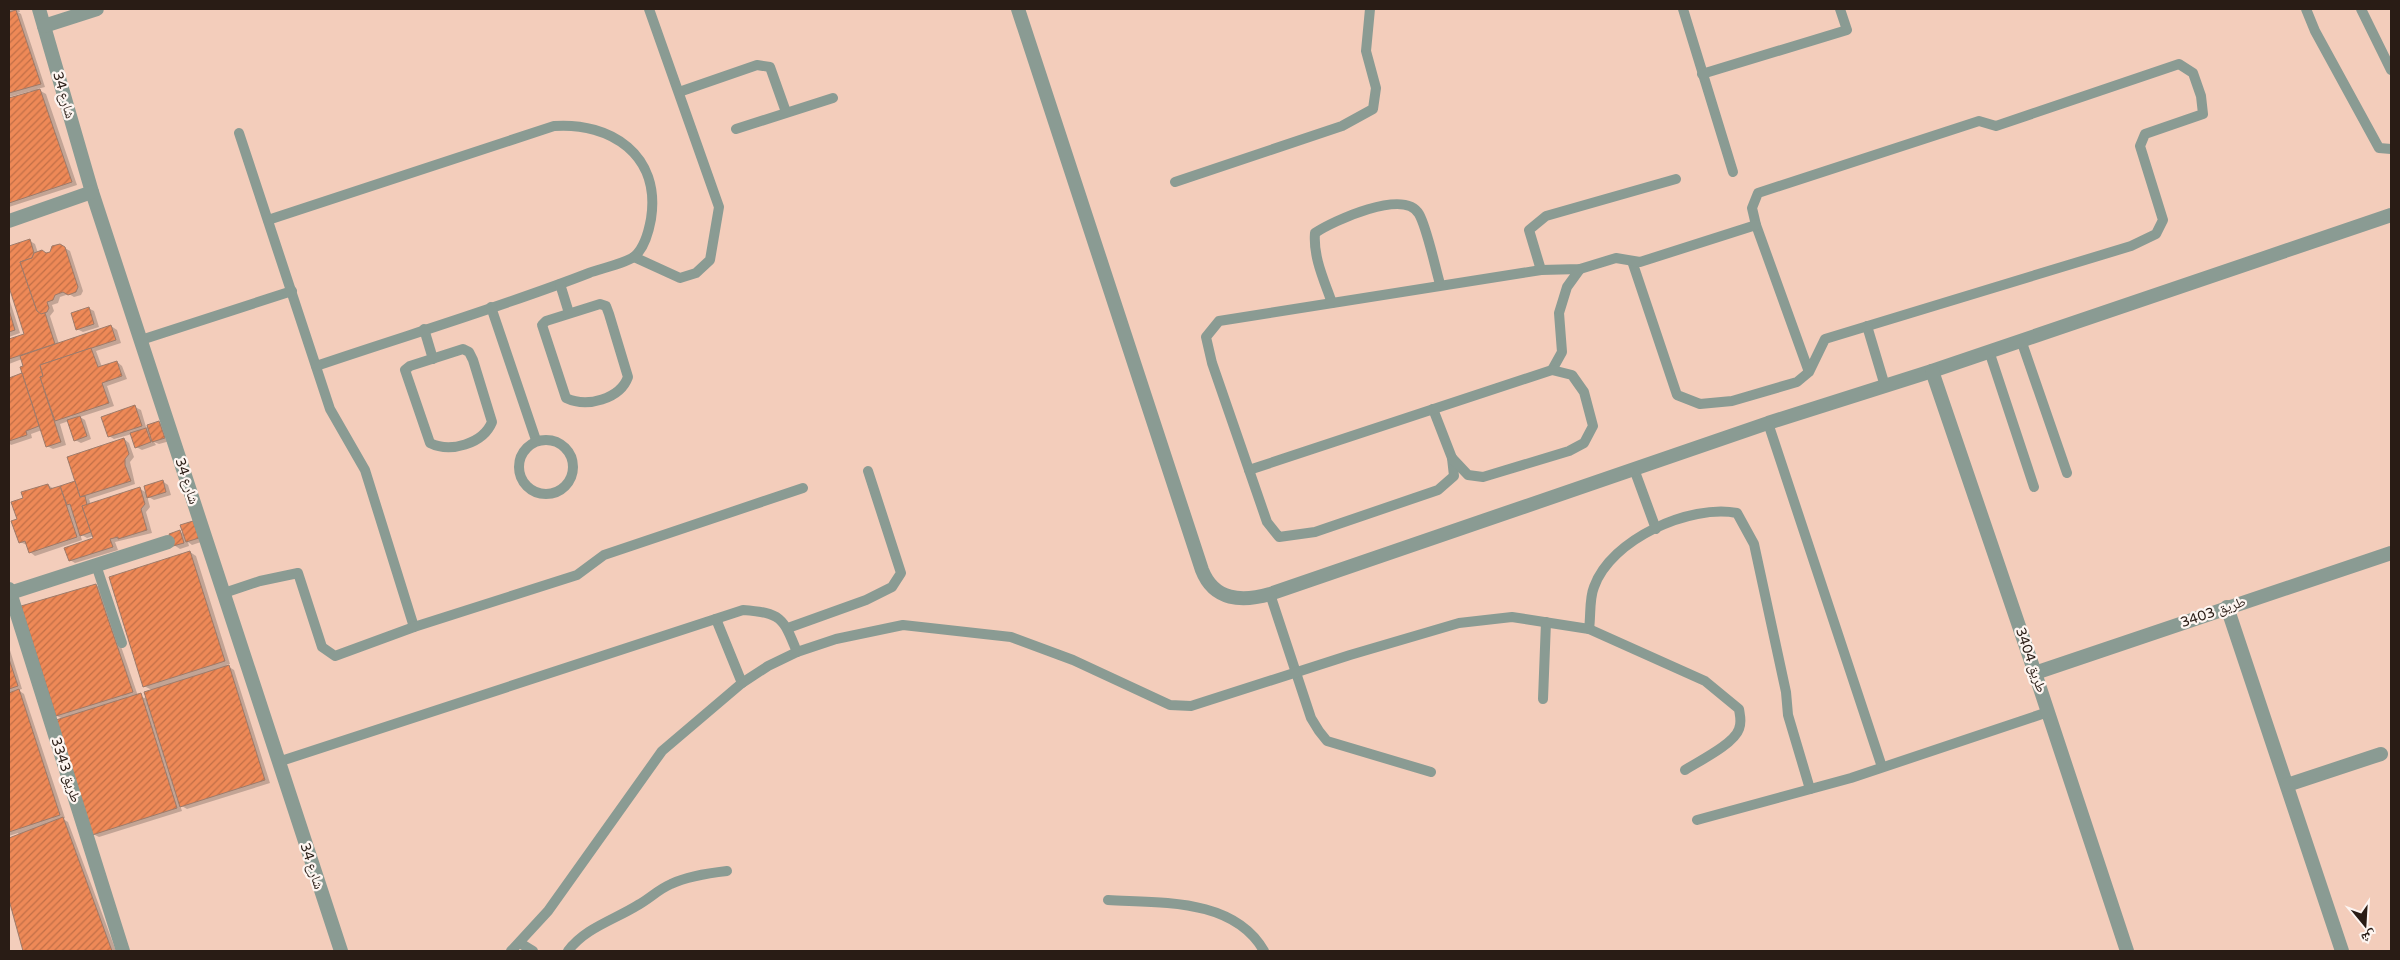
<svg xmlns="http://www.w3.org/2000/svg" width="2400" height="960" font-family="'Varela Round','Noto Naskh Arabic',sans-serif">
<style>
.shadow{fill:#0003}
.building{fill:url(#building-hatch);stroke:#9e7b6a}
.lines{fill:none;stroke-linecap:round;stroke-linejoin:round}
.service{stroke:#8a9b93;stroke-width:10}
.minor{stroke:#8a9b93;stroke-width:14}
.labels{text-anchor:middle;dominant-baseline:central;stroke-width:4.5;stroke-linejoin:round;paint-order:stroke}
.street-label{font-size:14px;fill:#291c15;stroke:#fdf5f1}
</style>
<defs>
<pattern id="building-hatch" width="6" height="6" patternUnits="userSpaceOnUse" patternTransform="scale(1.25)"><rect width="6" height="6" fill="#ee8957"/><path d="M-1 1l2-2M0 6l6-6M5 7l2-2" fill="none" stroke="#c16f47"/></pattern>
</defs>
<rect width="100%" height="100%" fill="#f3cdbb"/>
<g class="shadow">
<polygon points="9,9 19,9 20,12 18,12 21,14 45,87 37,89 46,94 77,185 9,207 9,100 32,93 31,91 9,97"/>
<polygon points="30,241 35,244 38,253 51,253 60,245 70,251 83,291 81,295 74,297 69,294 60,297 58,303 52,305 54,311 50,316 59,344 111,326 117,330 121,343 96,351 102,367 117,362 122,366 127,379 107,386 114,406 80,417 85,420 91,439 81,443 75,440 69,421 60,424 66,445 53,449 47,446 42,430 31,434 32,438 11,445 9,443 9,379 24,374 24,367 22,359 9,364 9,341 26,335 9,283 9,247"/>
<polygon points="9,298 20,333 9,337"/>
<polygon points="88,308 94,311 99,327 83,332 77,329"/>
<polygon points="135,407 141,410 146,427 159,422 165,426 170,441 159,444 154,442 156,445 142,450 136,447 132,434 114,439 109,436"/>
<polygon points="124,439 129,443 134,457 130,462 135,484 89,499 91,505 140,489 147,493 162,481 168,485 171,495 154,500 147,496 150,507 146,512 152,533 115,542 118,550 75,563 70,560 95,539 94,536 87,538 80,534 82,540 35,556 30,552 27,545 20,542 18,520 25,499 48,485 54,489 76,482"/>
<polygon points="193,523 204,541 192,545 188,542 189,546 180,549 174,545 180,532 184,534"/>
<polygon points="190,552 196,556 230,664 226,665 234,670 270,783 187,809 180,805 182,811 99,837 93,834 63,719 57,716 96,585 101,588 138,696 148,699 152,690 144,686"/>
<polygon points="9,647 22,689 18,690 24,694 65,818 63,819 68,822 116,951 25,951 9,895 9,839 19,835 18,833 9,836"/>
</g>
<g class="building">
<polygon points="16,10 41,84 9,93 9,12"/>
<polygon points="40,89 72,182 9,203 9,98"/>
<polygon points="30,239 34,253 32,258 20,262 37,311 45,313 55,344 9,359 9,339 24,334 9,287 9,246"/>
<polygon points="60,244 65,247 78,287 76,292 68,295 63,292 55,295 53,300 47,302 49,308 47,312 41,314 37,311 20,262 32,258 34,253 42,250 46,253 50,252 52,246"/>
<polygon points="89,307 94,324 76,330 71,313"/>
<polygon points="9,310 15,330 9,332"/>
<polygon points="111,325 116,340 40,365 43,376 40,377 61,442 46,447 20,367 23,366 20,356"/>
<polygon points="91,348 98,367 117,361 122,376 102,383 109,403 55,421 40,377 43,376 40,365"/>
<polygon points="22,373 39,426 26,431 27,435 9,441 9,378"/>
<polygon points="135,405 142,426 108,437 101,417"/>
<polygon points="80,416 87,436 74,441 67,420"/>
<polygon points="159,421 165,438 152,442 147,425"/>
<polygon points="146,428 151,442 135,448 130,433"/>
<polygon points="124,438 129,454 125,459 125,465 131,481 80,497 67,457"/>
<polygon points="163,480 166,492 147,498 144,486"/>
<polygon points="75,481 80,497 85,496 87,505 82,506 91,532 80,536 70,504 67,505 60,486"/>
<polygon points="48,484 50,489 60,486 77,537 29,553 25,541 19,543 11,521 17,519 11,502 23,498 21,492"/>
<polygon points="140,487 145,504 141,509 147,530 118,539 118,537 110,539 113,547 69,561 64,548 93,538 82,506"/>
<polygon points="193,521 199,538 186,542 180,525"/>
<polygon points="180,530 184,543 173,546 169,534"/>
<polygon points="190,551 225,661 143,687 109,577"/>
<polygon points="96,584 133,692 56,716 21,606"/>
<polygon points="9,659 18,686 9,689"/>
<polygon points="229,665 265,780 180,807 144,692"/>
<polygon points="19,689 60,815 9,832 9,693"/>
<polygon points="141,693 177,808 92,835 56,720"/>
<polygon points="63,817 112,951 23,951 9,900 9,838"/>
</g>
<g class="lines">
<g class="service">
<polyline points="1683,9 1733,172"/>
<polyline points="2306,9 2315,31 2379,148 2391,149"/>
<polyline points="2361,9 2391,70"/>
<polyline points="1702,74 1847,30 1840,9"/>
<polyline points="679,92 757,65 770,67 786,112"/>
<polyline points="736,129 833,98"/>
<polyline points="239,133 330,409 365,470 414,627"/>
<polyline points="1175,182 1342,126 1373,109 1376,88 1366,51 1370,9"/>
<path d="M268 220 554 126C611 122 661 155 651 219 649 230 644 248 635 256 627 263 599 269 589 273 499 308 407 335 316 366"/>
<polyline points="634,257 680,278 696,273 710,260 719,207 649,9"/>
<polyline points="1632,261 1677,395 1700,404 1732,401 1797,382 1809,372 1825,339 2131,246 2156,234 2163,220 2140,146 2145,134 2203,114 2201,96 2193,73 2179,64 1996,126 1979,121 1758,193 1752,208 1756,225 1809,372"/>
<polyline points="1541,270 1529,230 1546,216 1676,179"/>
<polyline points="560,284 569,313"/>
<path d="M1332 303C1324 280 1313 257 1315 233 1333 221 1404 188 1419 214 1427 228 1435 267 1440 284"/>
<path d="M600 304 606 306 609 314 628 377C620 399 587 408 566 398L542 325 546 321Z"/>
<polyline points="491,307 536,440"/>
<polyline points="1867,326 1885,386"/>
<polyline points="424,329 433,359"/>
<polyline points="141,340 292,291"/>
<polyline points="2021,340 2067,473"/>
<path d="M463 349 469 352 473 360 492 422C483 444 450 453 430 443L405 370 410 366Z"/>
<polyline points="1989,351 2034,487"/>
<polyline points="1552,370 1562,352 1559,313 1567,287 1580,269"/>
<polyline points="1433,409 1452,458 1454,476 1438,490 1315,532 1279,537 1267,522 1212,363 1206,337 1219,321 1541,270 1580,269 1616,258 1640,262 1756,225"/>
<polyline points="1768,423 1882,767"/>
<circle cx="546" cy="467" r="27"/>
<polyline points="1634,469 1656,529"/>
<polyline points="1249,470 1552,370 1572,375 1584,392 1593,426 1584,443 1569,451 1483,477 1468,475 1452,458"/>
<polyline points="96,565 122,643"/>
<polyline points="224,593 260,581 298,573 322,647 335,656 414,627 577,575 604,555 803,488"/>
<polyline points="1270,594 1311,718 1319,731 1327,741 1431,772"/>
<polyline points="716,619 742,683"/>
<polyline points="788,628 866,600 892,587 901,573 868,471"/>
<path d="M1589 629C1591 616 1589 599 1594 587 1611 539 1690 504 1737 513L1754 544 1786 692 1788 715 1810 789"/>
<polyline points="1543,699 1546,622"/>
<path d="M278 762 743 610C781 613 783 617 797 652"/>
<polyline points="1697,820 1851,778 2048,712"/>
<path d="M1108 900C1161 903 1234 898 1264 951"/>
<polyline points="520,943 533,951"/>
<path d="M511 951 548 911 662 751 742 683 768 666 797 652 836 639 903 625 1011 637 1073 660 1170 705 1191 706 1350 655 1459 623 1512 617 1589 629 1705 681 1739 709C1740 716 1742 722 1739 729 1734 744 1699 761 1685 770"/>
<path d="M568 951C585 928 614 920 638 905 649 899 659 889 671 884 688 876 709 873 727 871"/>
</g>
<g class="minor">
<polyline points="39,9 92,192 341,951"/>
<path d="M1018 9 1202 570C1214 601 1242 602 1270 594L1768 423 1932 371 2391 215"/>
<polyline points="44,26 97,9"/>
<polyline points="9,221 92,192"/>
<polyline points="1932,371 2035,673 2127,951"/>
<polyline points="9,589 123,951"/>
<polyline points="10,593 168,542"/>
<polyline points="2227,607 2342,951"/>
<polyline points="2035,673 2391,553"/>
<polyline points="2287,785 2381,754"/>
</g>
</g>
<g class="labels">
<g class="street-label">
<text transform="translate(64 95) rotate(74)">شارع 34</text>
<text transform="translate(187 481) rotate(72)">شارع 34</text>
<text transform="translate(2213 612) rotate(-19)">طريق 3403</text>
<text transform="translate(2031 660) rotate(71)">طريق 3404</text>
<text transform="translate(66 770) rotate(72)">طريق 3343</text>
<text transform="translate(312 866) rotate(72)">شارع 34</text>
</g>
</g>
<rect width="2400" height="960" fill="none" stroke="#291c15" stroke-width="20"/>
<g transform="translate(2365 925) rotate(162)" stroke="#fdf5f1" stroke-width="4" paint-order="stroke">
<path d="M0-4L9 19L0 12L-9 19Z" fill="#291c15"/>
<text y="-8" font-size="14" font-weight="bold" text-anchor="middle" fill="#291c15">ش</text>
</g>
</svg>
